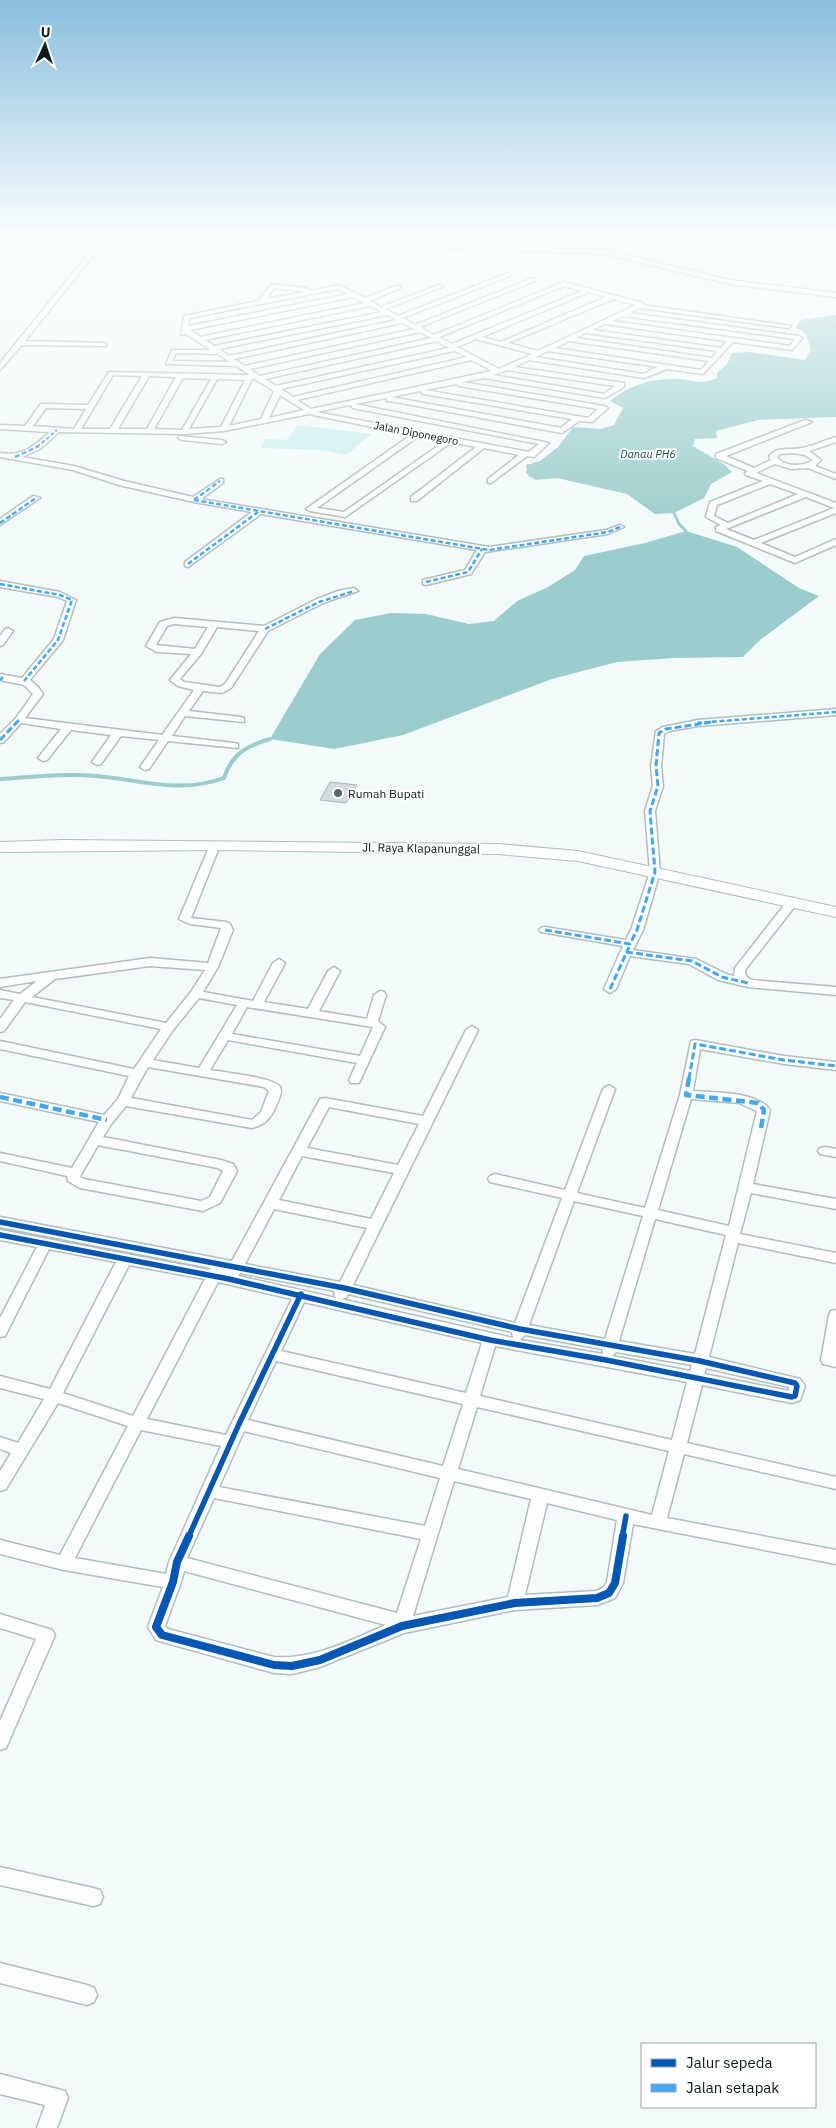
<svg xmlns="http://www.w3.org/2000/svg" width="836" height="2128" font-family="'IBM Plex Sans',sans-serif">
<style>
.green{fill:#ccf0ef}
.water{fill:#9acdcc}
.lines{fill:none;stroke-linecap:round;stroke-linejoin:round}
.stream-far1{stroke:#9acdcc;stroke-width:3}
.stream{stroke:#9acdcc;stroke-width:4}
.building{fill:#d2dcdc;stroke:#adb7b7}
.street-casing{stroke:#b3bdbd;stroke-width:3}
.secondary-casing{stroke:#b3bdbd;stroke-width:2}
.street{fill:#fdfefe;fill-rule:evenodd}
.secondary{fill:#fdfefe;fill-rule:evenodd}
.quiet-far3{stroke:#3fa9f5;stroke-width:2;stroke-dasharray:4 2;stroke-linecap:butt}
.quiet-far2{stroke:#3fa9f5;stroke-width:2.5;stroke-dasharray:5 2.5;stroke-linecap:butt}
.quiet-far1{stroke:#3fa9f5;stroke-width:3;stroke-dasharray:7 3;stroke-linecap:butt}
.quiet{stroke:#3fa9f5;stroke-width:4.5;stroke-dasharray:9 4.5;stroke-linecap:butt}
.cycleway-far1-casing{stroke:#fff;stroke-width:9}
.cycleway-casing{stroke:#fff;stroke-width:11}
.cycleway-far1{stroke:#0057b8;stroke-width:5.5}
.cycleway{stroke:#0057b8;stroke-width:8}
.poi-dot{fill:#5c6868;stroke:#fff;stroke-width:2}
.labels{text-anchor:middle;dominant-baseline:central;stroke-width:4;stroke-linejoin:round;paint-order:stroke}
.far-street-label{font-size:11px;fill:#0c1a1a;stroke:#fff}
.far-water-label{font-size:11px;font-style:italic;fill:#145150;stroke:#fff}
.poi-label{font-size:12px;fill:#0c1a1a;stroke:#fff;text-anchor:start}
.street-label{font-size:12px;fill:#0c1a1a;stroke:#fff}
</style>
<rect width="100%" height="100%" fill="#f2fafa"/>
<polygon class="green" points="298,425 372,434 346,455 322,450 261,448 265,439 286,440"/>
<g class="water">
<path d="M836 315V417L758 420 716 431 717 438 695 439 693 446 725 465 732 472 711 484 704 498 674 513 655 514 627 494 557 478 536 480 529 476 526 472 527 470 526 465 540 461 558 447 573 427 601 429 614 425 623 408 610 401C627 386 652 378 676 379 694 379 698 386 717 378V373L727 364 732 353 750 352 805 360 811 350 806 334 796 327 801 320Z"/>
<polygon points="686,531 737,547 799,588 819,596 760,640 743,657 673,658 617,662 552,679 403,735 334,749 270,739 320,654 355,620 391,613 426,614 469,624 494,621 517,601 548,587 575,570 584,556 645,543"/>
</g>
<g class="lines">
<polyline class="stream-far1" points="674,513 679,524 686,531"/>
<path class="stream" d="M0 779C32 777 64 773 96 776 140 780 181 794 224 778 232 754 246 746 270 739"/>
</g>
<polygon class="building" points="330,782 357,785 346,803 320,800"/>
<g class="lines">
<defs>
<g id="street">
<polygon points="0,232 225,235 492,246 504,232 510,232 498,246 603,250 617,232 623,232 609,251 730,280 836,293 836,297 730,284 605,254 225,239 108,237 25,341 104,343 106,344 106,346 22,345 0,370 0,363 102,237 0,236"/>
<path d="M508 273 511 275 510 276 403 318 415 325 533 278 536 280 535 281 420 327 434 335 564 282 643 303 644 305 791 326 788 328 640 308 629 313 799 336 802 338 792 350 733 342 703 374 667 369 644 378 529 360 515 367 624 383V387L605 398 484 378 462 382 604 406 608 408 592 422 579 421 562 433 390 401H387V398L355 404 549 443 534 457 527 456 491 483H488V479L519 455 484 448 417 501H411V497L476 447 452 442 345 517 310 511 306 509 411 435 309 414 224 431 184 434 59 432 40 449 22 457 74 466 124 481 193 497 220 479H223V483L201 499 489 547 606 530 620 525 624 527 608 534 485 552 471 574 426 585 423 584V580L465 570 477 550 261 514 188 567 185 566V562L252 512 194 502 119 485 73 470 0 457V453C22 457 34 446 50 432L0 429V425L25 426 41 404H44L88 405 109 372 250 375 236 366 166 364 172 350H211L186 334 181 335 184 316 258 301 272 284 306 288 308 291 339 285 365 298 396 286H400V288L370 301 381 307 439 285 444 286 386 309 398 316ZM564 286 582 291 452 344 439 337ZM274 288 305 292 266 299ZM338 289 348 294 188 326 189 318ZM589 292 606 297 501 342 482 337ZM353 297 365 303 200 337 190 330ZM613 299 636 305 538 351 508 343ZM370 306 382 312 214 346 205 340ZM387 315 397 320 229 356 219 349ZM623 316 795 339 790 346 612 321ZM402 323 414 329 245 366 234 359ZM605 324 726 341 721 348 593 330ZM420 332 431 338 260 376 250 369ZM586 333 717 351 712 358 576 338ZM476 339 532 354 499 369 457 347ZM437 341 448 348 276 386 265 379ZM569 341 709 361 701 370 555 348ZM454 351 467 357 293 397 281 389ZM548 351 658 367 643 374 535 357ZM176 353 218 354 230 362 172 361ZM472 360 492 371 311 409 297 400ZM507 370 615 386 604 394 493 375ZM113 375 142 376 110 429H81ZM149 376 176 377 147 429H118ZM183 378 211 379 182 430 154 429ZM217 379 245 380 221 427 189 429ZM252 379H255L274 391 261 419 229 426ZM456 384 459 386 598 409 588 418 425 390ZM420 391 423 394 572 419 561 428 391 397ZM280 395 304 410 269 418ZM350 405 353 408 539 444 529 452 316 412ZM46 408 86 409 74 429 33 426ZM419 436 445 441 344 512 317 508Z"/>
<path d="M805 420 812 422 726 456 754 468 771 460 769 456C779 445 790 451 802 448 814 446 825 440 836 437V442L809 451 821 460 815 466 836 474V479L808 468 791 469 775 464 756 473 836 503V513L761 543 795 557 836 539V545L795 563 716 531V527L721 525 706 517 710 502 763 481 746 475 745 473 748 471 716 458V454ZM793 453 805 455 813 460C803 467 784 467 777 457L780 454ZM770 484 798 494 728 523 714 516 717 505ZM806 497 834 508 754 540 726 529Z"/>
<polygon points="179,436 222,440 226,442 222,444 182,440 178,438"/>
<polygon points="33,496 40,498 0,525 0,519"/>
<path d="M0 581 60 592 76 600 63 640 30 680 38 687 43 694 25 718 162 735 194 690 178 686 170 680 191 654 157 652 146 646 160 622 174 618 264 626 317 599 338 591 354 588 358 591 323 603 268 631 231 688 222 693 203 691 189 711 241 717 244 718V722L185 716 172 736 234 743 238 744V748L168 741 149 769 145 770 140 767 159 740 121 736 101 764 97 765 92 762 111 735 71 730 47 760 43 761 38 758 61 729 21 723 4 742 0 743V734L16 718 33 694 24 685 0 680V674L22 678 54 639 67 601 58 597 0 587ZM174 624 208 627 195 649 156 645 167 626ZM217 627 259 631 225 684 220 687 184 682 180 679 201 654Z"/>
<polygon points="8,628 13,631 3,645 0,646 0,636 5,629"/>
<polygon points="836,709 836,715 698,726 669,731 664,734 661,766 663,786 655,811 660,872 643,930 633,950 696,959 726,974 734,976 735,968 789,899 793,898 799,901 745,970 746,976 751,980 836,987 836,995 748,987 718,980 689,964 630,956 616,989 610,993 604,989 623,946 541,932 539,930 541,928 545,927 626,940 631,930 650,872 645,811 653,786 651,766 656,731 663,727 698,720"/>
<path d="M215 842 220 845 191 918 226 922 230 924 233 930 218 967 203 992 253 1001 273 963 279 959 285 963 264 1002 308 1009 328 971 334 967 340 971 319 1011 367 1019 374 995 380 991 384 992 386 995 378 1021 385 1027 359 1083H351L349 1080 357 1063 228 1040 210 1070C222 1072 277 1078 280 1087 283 1093 278 1101 276 1106 271 1118 265 1125 252 1128L126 1106 112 1123 103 1137 221 1160 233 1164 237 1171 220 1203 203 1211 80 1188 68 1181 67 1176 0 1161V1153L72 1168 99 1122 0 1101V1093L104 1115 118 1099 129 1076 0 1049V1041L134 1069 161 1029 25 1002 4 1031 0 1032V1019L14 1000 0 998V990L20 994 37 981 0 987V979L150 958 208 963 221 928 190 924 179 919 210 845ZM150 966 205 970 191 992 166 1023 32 997 55 979ZM199 998 237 1005 199 1068 153 1060 173 1030ZM247 1007 373 1027 360 1056 232 1034ZM148 1067 264 1087 269 1091 261 1112 252 1120 131 1098ZM98 1145 218 1168 223 1171 210 1197 201 1201 84 1179 80 1177 82 1173Z"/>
<path d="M472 1026 478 1030 353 1285 515 1323 562 1198 490 1182 488 1179 490 1176 495 1174 565 1190 603 1089 609 1085 615 1089 577 1193 645 1208 680 1095 691 1041 695 1040 784 1056 836 1062V1070L784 1064 700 1049 693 1091C714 1093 757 1091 770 1110L753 1184 836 1199V1209L751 1193 740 1234 836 1253V1263L738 1243 709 1357 800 1379 805 1386 800 1400 792 1403 702 1385 687 1443 836 1477V1489L684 1454 667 1518 836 1550V1564L633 1524 623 1583 615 1598 603 1603 597 1605 515 1610 404 1633 320 1667 292 1674 274 1673 156 1640 148 1627 163 1587 64 1570 0 1554V1540L60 1555 128 1426 58 1403 6 1489 0 1491V1471L11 1453 0 1449V1437L18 1443 44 1399 0 1388V1376L50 1389 116 1262 49 1249 7 1332 5 1336 0 1337V1318L37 1247 0 1240V1230L210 1270 211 1268 0 1227V1217L232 1261 320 1099 325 1098 423 1116 466 1030ZM691 1099 739 1103 757 1111 729 1226 658 1210ZM329 1107 419 1124 398 1165 307 1148ZM302 1156 394 1173 371 1219 279 1200ZM574 1201 643 1216 605 1339 529 1325ZM274 1209 367 1228 340 1282 245 1264ZM655 1219 726 1235 695 1354 619 1341ZM129 1265 205 1279 133 1416 63 1393ZM240 1273 335 1291 334 1294 336 1298 341 1299 346 1298 348 1294 512 1332 513 1338 238 1276ZM218 1282 292 1299 226 1435 147 1419ZM304 1302 482 1343 466 1393 281 1351ZM525 1335 602 1349 603 1354 520 1340ZM495 1346 687 1382 672 1440 480 1396ZM616 1352 692 1365 690 1371 612 1356ZM276 1361 463 1404 443 1466 248 1420ZM706 1368 789 1387V1391L704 1374ZM477 1407 669 1451 652 1515 458 1469ZM141 1430 221 1446 169 1562 166 1574 75 1558ZM244 1431 440 1478 425 1526 219 1487ZM454 1481 531 1499 508 1597 413 1616ZM214 1498 421 1539 397 1613 187 1558ZM547 1503 617 1520 607 1582 603 1588 596 1591 525 1595ZM184 1571 386 1625C350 1640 314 1660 274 1657L168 1629 165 1626 181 1582Z"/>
<polygon points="825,1147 836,1149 836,1157 820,1154 818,1151 820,1148"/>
<polygon points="836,1310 836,1367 823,1364 821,1360 829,1315 831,1311"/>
<polygon points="0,1614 52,1630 55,1635 6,1748 0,1750 0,1721 36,1639 0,1628"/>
<polygon points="0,1867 93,1888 100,1890 103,1897 100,1904 93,1906 0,1885"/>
<polygon points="0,1963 87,1985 94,1988 97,1995 94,2002 87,2005 0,1983"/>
<polygon points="0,2074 65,2091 68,2098 57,2128 37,2128 45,2105 0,2094"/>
</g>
<polygon id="secondary" points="63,840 498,844 578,851 836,907 836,917 578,861 498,854 215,850 0,852 0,842"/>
</defs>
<use href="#street" class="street-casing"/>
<use href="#secondary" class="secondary-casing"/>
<use href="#street" class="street"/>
<use href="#secondary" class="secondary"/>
<polyline class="quiet-far3" points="37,447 57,430"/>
<g class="quiet-far2">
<polyline points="15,457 39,446"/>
<polyline points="194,500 489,550 608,532 620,527"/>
<polyline points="194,500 220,481"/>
<polyline points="0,523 36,498"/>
<polyline points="188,564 258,512"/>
<polyline points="426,582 468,572 482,549"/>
<polyline points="0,584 60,595 72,600 58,640 24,681"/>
<polyline points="265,629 319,602 354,591"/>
<polyline points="0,680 3,677"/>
<polyline points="16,723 19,720"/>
<polyline points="697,723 836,712"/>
</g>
<g class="quiet-far1">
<polyline points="0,740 17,722"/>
<polyline points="545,930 630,944 637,930 655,872 650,811 658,786 656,766 659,733 666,729 712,722"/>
<polyline points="626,952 692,961 722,977 748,983"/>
<polyline points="610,989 629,947"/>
<polyline points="689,1079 695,1044 784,1060 836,1066"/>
</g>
<g class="quiet">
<polyline points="689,1078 686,1095 758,1103 764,1110 761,1128"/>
<polyline points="0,1097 107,1120"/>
</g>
<defs>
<g id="cycleway-far1">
<polyline points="0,1222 344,1288 520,1329 700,1361 795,1383 797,1386 795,1396 792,1397 606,1360 490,1340 229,1279 0,1235"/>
<polyline points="188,1538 239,1424 301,1294"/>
<polyline points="622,1538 626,1516"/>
</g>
<polyline id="cycleway" points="189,1536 177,1562 173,1582 156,1627 162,1635 274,1665 292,1666 320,1660 402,1626 515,1603 597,1598 609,1593 615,1583 623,1536"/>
</defs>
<use href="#cycleway-far1" class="cycleway-far1-casing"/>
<use href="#cycleway" class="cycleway-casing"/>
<use href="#cycleway-far1" class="cycleway-far1"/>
<use href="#cycleway" class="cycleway"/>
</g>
<linearGradient id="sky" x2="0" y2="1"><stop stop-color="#89bedd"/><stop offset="0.44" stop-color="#f9fdfd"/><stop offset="1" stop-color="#f9fdfd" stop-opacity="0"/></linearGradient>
<rect width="836" height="530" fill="url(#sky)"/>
<circle class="poi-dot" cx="338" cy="793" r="5"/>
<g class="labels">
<g class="far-street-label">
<text transform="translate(416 433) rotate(11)">Jalan Diponegoro</text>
</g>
<g class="far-water-label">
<text x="648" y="454">Danau PH6</text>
</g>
<g class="poi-label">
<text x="348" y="793">Rumah Bupati</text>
</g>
<g class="street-label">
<text transform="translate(421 848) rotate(1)">Jl. Raya Klapanunggal</text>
</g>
</g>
<rect x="641" y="2043" width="175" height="65" fill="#ffffff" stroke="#9ea3a3"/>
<rect x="651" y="2059" width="25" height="8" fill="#0057b8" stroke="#9ea3a3"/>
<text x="686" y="2068" font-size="15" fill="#0c1a1a">Jalur sepeda</text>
<rect x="651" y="2084" width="25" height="8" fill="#3fa9f5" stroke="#9ea3a3"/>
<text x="686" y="2093" font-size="15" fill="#0c1a1a">Jalan setapak</text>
<g transform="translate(45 45) rotate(3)" stroke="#ffffff" stroke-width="4" paint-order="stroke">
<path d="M0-4L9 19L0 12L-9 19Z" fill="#0c1a1a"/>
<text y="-8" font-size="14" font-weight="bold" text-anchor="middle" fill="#0c1a1a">U</text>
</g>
</svg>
